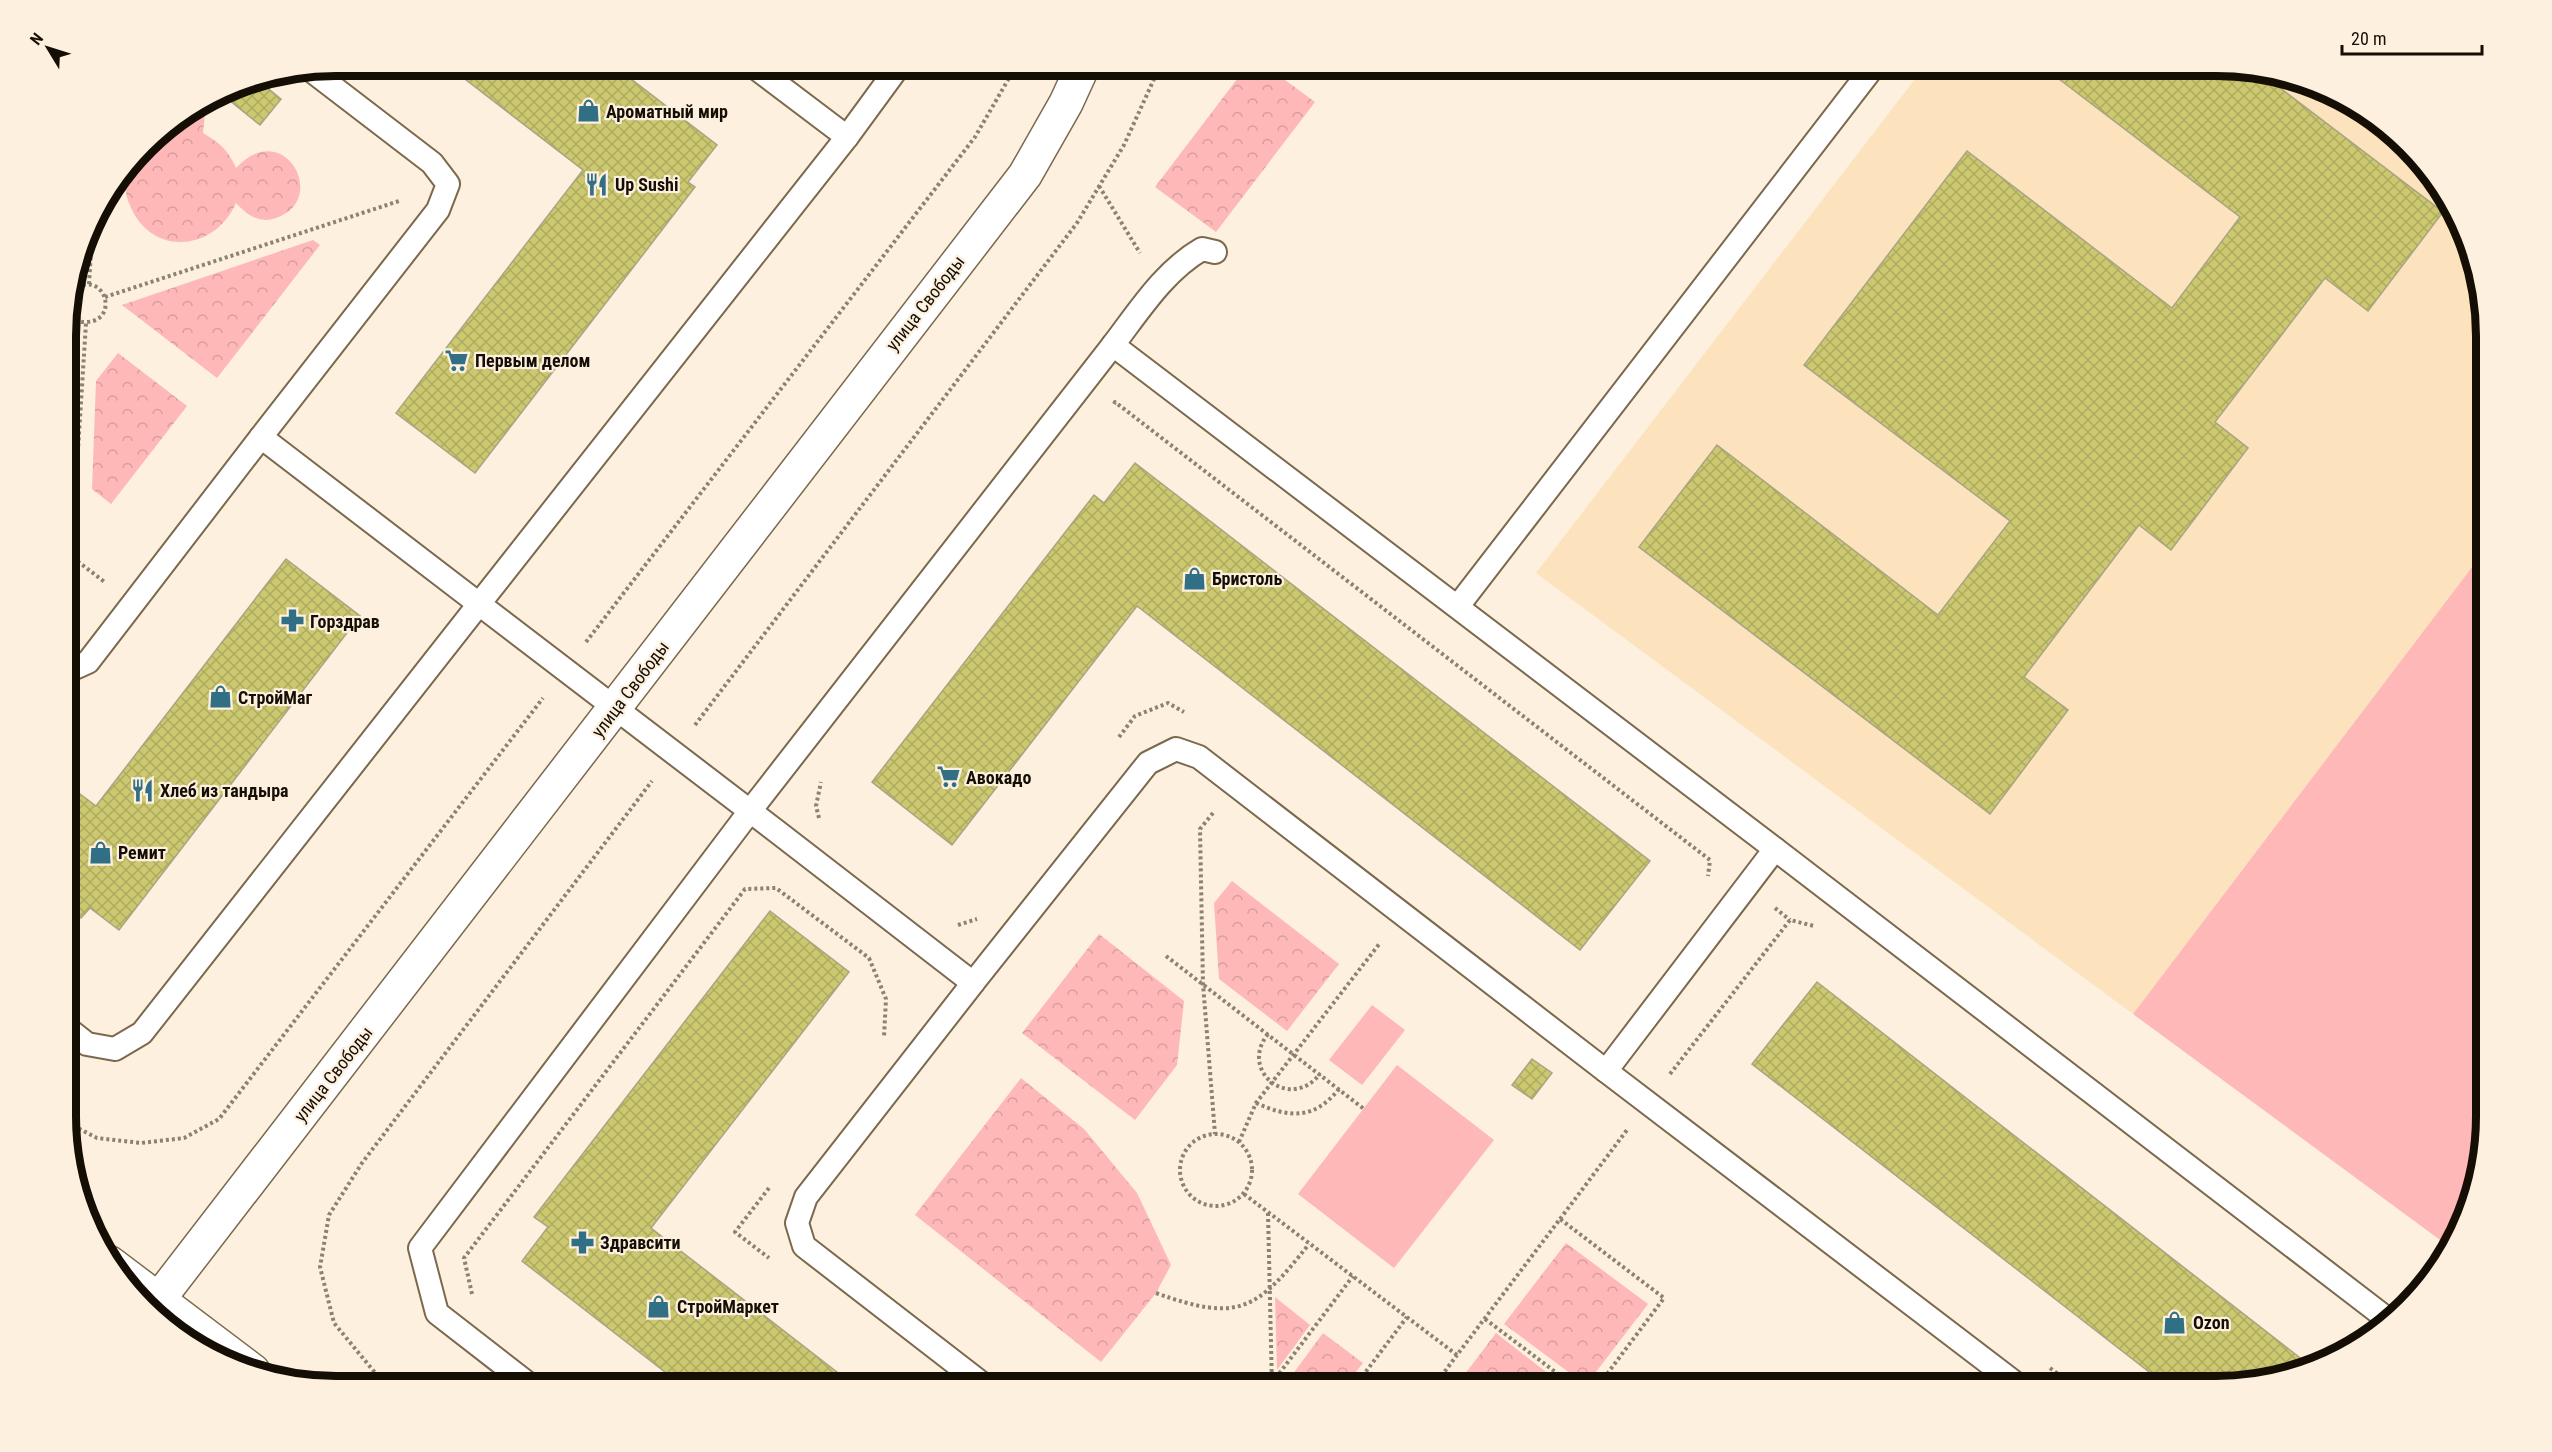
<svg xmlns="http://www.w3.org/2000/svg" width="2552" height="1452" font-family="'Roboto Condensed',sans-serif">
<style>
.built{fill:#fce3be}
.grass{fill:#feb8b8}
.park{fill:url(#park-crowns)}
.building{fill:url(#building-cross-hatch);stroke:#a6a584;stroke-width:1.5}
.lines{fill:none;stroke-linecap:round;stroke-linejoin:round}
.service-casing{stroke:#7b684d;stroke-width:26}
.minor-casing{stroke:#7b684d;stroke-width:36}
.path{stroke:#8c8274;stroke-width:4;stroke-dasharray:3 3;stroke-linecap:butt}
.service{stroke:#fff;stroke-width:22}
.minor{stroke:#fff;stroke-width:33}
.labels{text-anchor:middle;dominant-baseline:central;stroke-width:4.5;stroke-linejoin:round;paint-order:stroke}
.poi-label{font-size:18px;font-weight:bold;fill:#150e05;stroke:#fdf0de;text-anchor:start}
.street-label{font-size:18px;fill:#150e05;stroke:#fdf0de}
.rim{fill:none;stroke:#150e05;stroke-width:8}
</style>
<defs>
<pattern id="park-crowns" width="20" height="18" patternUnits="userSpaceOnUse" patternTransform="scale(1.5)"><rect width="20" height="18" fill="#feb8b8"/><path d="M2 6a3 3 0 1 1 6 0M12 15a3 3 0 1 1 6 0" fill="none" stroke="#d99d9d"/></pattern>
<pattern id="building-cross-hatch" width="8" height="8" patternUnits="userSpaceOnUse" patternTransform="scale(1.5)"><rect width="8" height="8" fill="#ccc870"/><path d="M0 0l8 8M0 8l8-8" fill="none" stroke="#aeab60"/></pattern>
</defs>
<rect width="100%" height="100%" fill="#fdf0de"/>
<polygon class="built" points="1925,66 2216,66 2285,75 2351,102 2441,186 2472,250 2485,318 2485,550 2133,1014 1536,573"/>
<g class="grass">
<polygon points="2485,550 2485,1133 2451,1248 2133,1014"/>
<polygon points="1372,1005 1405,1030 1362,1085 1329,1060"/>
<polygon points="1397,1065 1494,1140 1394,1268 1298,1194"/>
</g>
<g class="park">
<polygon points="1247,66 1266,66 1315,102 1216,232 1155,187"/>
<path d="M202 106 205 113 203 133C219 142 229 151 236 168 284 116 330 200 276 218 259 224 247 215 236 203 214 253 149 257 129 203 126 196 124 184 126 176 127 171 133 165 137 161 144 152 151 139 160 132 173 122 188 114 202 106Z"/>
<polygon points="313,240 320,245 217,378 122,305"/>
<polygon points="118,353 187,406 111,504 92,489 96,381"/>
<polygon points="1232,881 1339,964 1287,1031 1219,979 1214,903"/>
<polygon points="1099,934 1184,1001 1177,1065 1135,1120 1022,1033"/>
<polygon points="1021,1078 1084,1129 1137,1193 1171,1265 1156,1293 1101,1362 915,1215"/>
<polygon points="1566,1243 1648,1304 1586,1385 1504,1324"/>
<polygon points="1275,1297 1310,1325 1277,1370"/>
<polygon points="1323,1333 1363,1363 1345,1386 1284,1386"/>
<polygon points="1496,1333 1564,1386 1456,1386"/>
</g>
<g class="building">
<polygon points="448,66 614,66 717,145 688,182 695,187 475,473 396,413 583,170"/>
<polygon points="2042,66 2216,66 2259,72 2443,212 2368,311 2325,278 2215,422 2248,448 2171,550 2139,525 2024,677 2068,710 1990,814 1639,547 1717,445 1938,615 2010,521 1804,365 1967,151 2172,308 2240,217"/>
<polygon points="259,81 281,99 260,125 230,101 243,85"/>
<polygon points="1135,463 1650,861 1580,950 1137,606 952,845 872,782 1094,495 1104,503"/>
<polygon points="286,559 360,616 119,930 90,908 81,918 68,908 68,785 96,806"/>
<polygon points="770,911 849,972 651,1228 855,1386 683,1386 522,1261 548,1227 534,1217"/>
<polygon points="1817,982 2308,1364 2301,1372 2233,1385 2166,1385 1752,1064"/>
<polygon points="1532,1059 1552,1073 1532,1099 1512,1085"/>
</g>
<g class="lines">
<defs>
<g id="service">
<polyline points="753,66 847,137"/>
<path d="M1113 345C1139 311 1164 271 1202 249L1215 252"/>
<polyline points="1458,606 1874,66"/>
<polyline points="68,671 88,662 261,437"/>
<polyline points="1775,849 2386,1318"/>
<polyline points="973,983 806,1197 797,1223 804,1246 985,1386"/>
<polyline points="68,1029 87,1044 115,1049 142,1033 479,604 261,437 438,210 448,184 432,163 312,71"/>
<polyline points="1606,1071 2019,1386"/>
<path d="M531 1386 437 1313 420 1248 750 811 1113 345 1775 849 1606 1071 1199 757 1176 749 1148 763 973 983C809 856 644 729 479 604L847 137 899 66"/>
</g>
<g id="minor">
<polyline points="110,1263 253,1371"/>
<polyline points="158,1300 1025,175 1066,103 1083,66"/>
</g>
</defs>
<use href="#service" class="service-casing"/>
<use href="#minor" class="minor-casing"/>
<g class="path">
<polyline points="845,66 847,75"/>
<polyline points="1099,186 1140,253"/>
<polyline points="89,284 93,219"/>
<polyline points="105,297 399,201"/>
<path d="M68 310C73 318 78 323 87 322 121 320 104 266 71 291"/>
<polyline points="1114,404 1115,402 1710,860 1708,876"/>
<polyline points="68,554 106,583"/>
<polyline points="68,608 86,323"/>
<polyline points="586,642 975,137 1016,66"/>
<polyline points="695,725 1077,223 1124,145 1160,66"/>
<polyline points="1119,737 1135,716 1168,703 1184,712"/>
<polyline points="1213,813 1200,829 1203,984 1215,1134"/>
<polyline points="819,818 816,806 821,782"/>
<polyline points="1775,908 1790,920"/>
<polyline points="958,925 977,919"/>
<polyline points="1166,956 1364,1109"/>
<path d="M1268 1034C1238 1071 1290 1112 1320 1074"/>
<polyline points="1670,1074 1790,920 1814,926"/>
<path d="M1256 1103C1289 1118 1314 1120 1339 1089"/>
<polyline points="68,1123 97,1138 141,1143 184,1138 219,1119 543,698"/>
<circle cx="1216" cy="1170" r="36"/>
<polyline points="1239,1142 1256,1103 1380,943"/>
<polyline points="769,1188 735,1232 769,1258"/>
<polyline points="1244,1194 1457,1355 1560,1219 1664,1298 1598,1386"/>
<polyline points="1268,1213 1272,1386"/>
<polyline points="1560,1219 1627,1130"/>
<path d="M1156 1293C1239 1323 1257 1310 1309 1244"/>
<polyline points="472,1294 464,1258 745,889 776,888 869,958 886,999 884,1037"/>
<polyline points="1485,1319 1574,1386"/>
<polyline points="2050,1368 2073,1385"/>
<polyline points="567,1379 576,1386"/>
<polyline points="1272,1383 1353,1276"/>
<polyline points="386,1386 334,1323 320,1267 329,1215 362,1163 652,781"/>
<polyline points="1355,1386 1407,1317"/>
<polyline points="1434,1386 1457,1355"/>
</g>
<use href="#service" class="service"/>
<use href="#minor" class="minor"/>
</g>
<defs>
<symbol id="shop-bare" viewBox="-9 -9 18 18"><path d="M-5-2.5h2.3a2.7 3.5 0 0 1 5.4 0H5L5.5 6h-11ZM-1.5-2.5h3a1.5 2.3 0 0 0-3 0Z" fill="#306f84" stroke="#fdf0de" stroke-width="2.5" paint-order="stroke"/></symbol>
<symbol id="restaurant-bare" viewBox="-9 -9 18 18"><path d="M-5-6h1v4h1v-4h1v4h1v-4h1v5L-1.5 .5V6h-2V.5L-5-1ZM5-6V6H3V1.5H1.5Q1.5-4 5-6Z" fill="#306f84" stroke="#fdf0de" stroke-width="2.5" paint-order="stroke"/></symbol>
<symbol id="supermarket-bare" viewBox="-9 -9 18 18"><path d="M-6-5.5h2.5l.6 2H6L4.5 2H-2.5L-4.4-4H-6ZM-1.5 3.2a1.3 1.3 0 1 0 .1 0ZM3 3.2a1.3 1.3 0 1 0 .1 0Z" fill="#306f84" stroke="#fdf0de" stroke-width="2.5" paint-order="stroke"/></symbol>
<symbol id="pharmacy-bare" viewBox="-9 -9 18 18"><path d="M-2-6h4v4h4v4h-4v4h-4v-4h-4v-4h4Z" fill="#306f84" stroke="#fdf0de" stroke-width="2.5" paint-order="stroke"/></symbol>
</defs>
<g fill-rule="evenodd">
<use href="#shop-bare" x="572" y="94" width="33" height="33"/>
<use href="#restaurant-bare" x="580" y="168" width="33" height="33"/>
<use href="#supermarket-bare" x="440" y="344" width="33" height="33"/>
<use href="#shop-bare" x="1178" y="562" width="33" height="33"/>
<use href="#pharmacy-bare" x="276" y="604" width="33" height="33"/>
<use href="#shop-bare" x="204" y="680" width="33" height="33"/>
<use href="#supermarket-bare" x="932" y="760" width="33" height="33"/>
<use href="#restaurant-bare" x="126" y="774" width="33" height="33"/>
<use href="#shop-bare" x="84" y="836" width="33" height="33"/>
<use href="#pharmacy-bare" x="566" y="1226" width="33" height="33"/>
<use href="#shop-bare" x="642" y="1290" width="33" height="33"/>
<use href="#shop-bare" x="2158" y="1306" width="33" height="33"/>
</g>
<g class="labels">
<g class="poi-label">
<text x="606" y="111">Ароматный мир</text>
<text x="615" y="184">Up Sushi</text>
<text x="475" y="360">Первым делом</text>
<text x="1212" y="578">Бристоль</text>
<text x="310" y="621">Горздрав</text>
<text x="238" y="697">СтройМаг</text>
<text x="966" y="777">Авокадо</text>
<text x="160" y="790">Хлеб из тандыра</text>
<text x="118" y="852">Ремит</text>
<text x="600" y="1242">Здравсити</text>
<text x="677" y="1306">СтройМаркет</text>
<text x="2193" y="1322">Ozon</text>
</g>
<g class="street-label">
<text transform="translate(925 303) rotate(-52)">улица Свободы</text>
<text transform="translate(630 689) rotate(-53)">улица Свободы</text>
<text transform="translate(333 1074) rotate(-52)">улица Свободы</text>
</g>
</g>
<path d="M0 0H2552V1452H0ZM336 76H2216A260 260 0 0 1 2476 336V1116A260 260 0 0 1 2216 1376H336A260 260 0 0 1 76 1116V336A260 260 0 0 1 336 76Z" fill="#fdf0de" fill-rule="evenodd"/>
<path class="rim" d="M336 76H2216A260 260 0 0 1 2476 336V1116A260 260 0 0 1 2216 1376H336A260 260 0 0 1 76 1116V336A260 260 0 0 1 336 76Z"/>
<g transform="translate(48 48) rotate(308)" stroke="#fdf0de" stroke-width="4.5" paint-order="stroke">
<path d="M0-4.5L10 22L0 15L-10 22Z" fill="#150e05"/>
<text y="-9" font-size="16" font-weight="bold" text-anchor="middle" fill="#150e05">N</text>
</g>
<path d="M2342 45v9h140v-9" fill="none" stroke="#150e05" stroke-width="3"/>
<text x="2351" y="45" font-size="18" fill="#150e05" stroke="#fdf0de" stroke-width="4.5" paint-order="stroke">20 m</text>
</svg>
